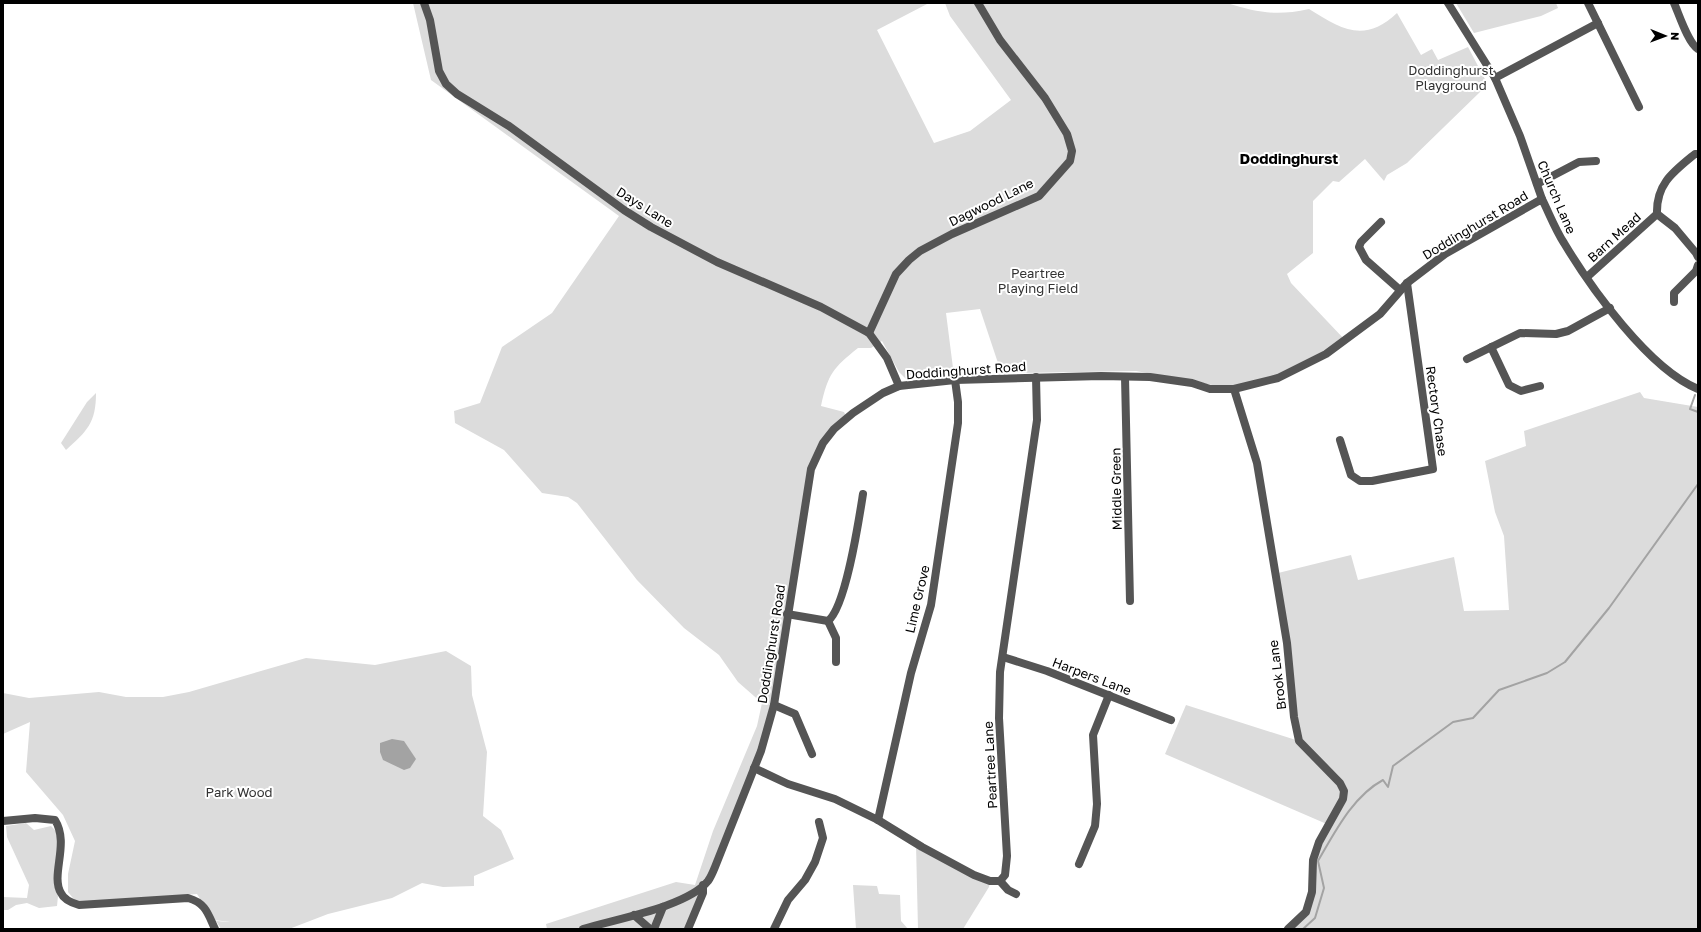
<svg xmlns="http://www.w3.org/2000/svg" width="1701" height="932" font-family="'Golos Text',sans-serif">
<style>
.green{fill:#dcdcdc}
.water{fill:#a3a3a3}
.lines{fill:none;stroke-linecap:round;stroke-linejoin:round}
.stream{stroke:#a3a3a3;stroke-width:2}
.minor{stroke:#555;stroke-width:8}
.tertiary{stroke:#555;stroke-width:8}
.labels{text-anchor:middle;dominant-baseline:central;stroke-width:4;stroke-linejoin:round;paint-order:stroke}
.park-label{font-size:13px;fill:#333;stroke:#fff}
.street-label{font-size:13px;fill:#000;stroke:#fff}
.quarter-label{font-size:15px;font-weight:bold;fill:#000;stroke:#fff}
</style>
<rect width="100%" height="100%" fill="#fff"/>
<g class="green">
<path d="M413 3H929L877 30 934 143 970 131 1011 100 950 16 945 3H1227C1259 13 1277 16 1309 9 1341 29 1364 44 1397 13L1421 55 1432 49 1438 60 1468 47 1487 83 1480 92 1407 163 1387 175 1384 181 1365 159 1339 182 1333 181 1313 201V253L1287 274 1291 283 1345 340 1278 378 1234 389 1136 371 1021 373 1017 365 1000 369 980 309 946 313 953 368 950 372 907 380 899 372 882 341 871 348H858C833 368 828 374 821 406L844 412 847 418 816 456 774 705 761 751 688 929H547L546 924 676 882 695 885 713 831 757 726 762 703 738 682 719 655 684 628 637 580 577 503 568 497 542 493 504 450 455 423 454 411 480 403 502 347 552 313 619 216 431 80Z"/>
<polygon points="1456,3 1556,3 1558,8 1541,16 1474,33"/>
<polygon points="1640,392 1644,398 1698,407 1698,929 1288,929 1306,912 1313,860 1329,825 1165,754 1186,705 1299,741 1274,574 1351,555 1358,580 1454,557 1464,611 1509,610 1504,536 1495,512 1485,461 1526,446 1524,431"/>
<path d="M96 393C96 423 87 431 66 450L61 443 87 402Z"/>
<polygon points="446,651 471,666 472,695 487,752 483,816 501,830 514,859 474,876 474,886 443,887 422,883 392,898 328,914 289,929 221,929 216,921 230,922 214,920 197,894 77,903 68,892 68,874 75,841 63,815 26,772 30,722 3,734 3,693 29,698 99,692 126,697 163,697 189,692 306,658 375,665"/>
<polygon points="26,823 34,830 51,826 58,833 55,879 58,896 57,906 39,908 27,903 16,905 8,910 3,910 3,897 27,898 29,885 7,837 6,826"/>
<polygon points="916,844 990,881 989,887 963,929 918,929"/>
<polygon points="853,885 877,886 879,894 900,895 901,921 908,929 856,929"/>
</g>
<polygon class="water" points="392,739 404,741 416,759 410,768 404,770 383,760 380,752 380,743"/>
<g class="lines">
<g class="stream">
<polyline points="1695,395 1690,409 1698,412"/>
<path d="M1303 929 1315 918 1324 888 1318 861C1335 832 1353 796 1383 780L1388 787 1393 766 1453 722 1473 718 1499 690 1547 673 1565 662 1609 608 1698 484"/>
</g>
<g class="minor">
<polyline points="424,3 430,20 439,71 446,84 457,94 509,126 624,210 651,227 717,262 821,307 869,333 887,358 899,386"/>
<polyline points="1448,3 1495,78 1520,136 1542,199"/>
<polyline points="1588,3 1639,107"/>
<path d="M1674 3C1679 14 1688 43 1698 49"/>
<polyline points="1495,78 1598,23"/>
<polyline points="1537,184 1579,162 1596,161"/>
<polyline points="1657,214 1675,228 1696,253 1698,257"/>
<polyline points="1381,222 1361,242 1359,247 1366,260 1400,290"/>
<path d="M1587 277 1657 214C1656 184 1673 172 1695 154H1698"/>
<polyline points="1674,302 1674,293 1696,271 1698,265"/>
<polyline points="869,333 896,274 909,260 920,251 952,234 1039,196 1070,161 1072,151 1067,134 1045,98 1000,40 978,3"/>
<polyline points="1491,347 1509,385 1521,391 1540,386"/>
<polyline points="1467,359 1520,333 1556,334 1568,331 1610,308"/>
<polyline points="1125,377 1130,601"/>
<polyline points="1234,389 1257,463 1287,643 1294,717 1299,741 1340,783 1344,791 1343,799 1319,842 1313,860 1312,892 1306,912 1288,929"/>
<polyline points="1340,440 1351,475 1360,481 1372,481 1433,469 1407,283"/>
<path d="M787 614 828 621C846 607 859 519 863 494"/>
<polyline points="828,621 836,638 836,662"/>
<polyline points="1003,657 1047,671 1171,720"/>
<polyline points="774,705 795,714 812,754"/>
<polyline points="754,768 788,784 835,799 878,820 922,847 974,875 990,881 1000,881 1005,875 1007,856 999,718 1000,672 1037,420 1036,377"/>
<polyline points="878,820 911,673 931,605 958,423 958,402 955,380"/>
<polyline points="1079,864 1095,826 1097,804 1093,735 1109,695"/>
<polyline points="1000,881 1008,890 1016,894"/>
<polyline points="634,915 650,929"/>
<polyline points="654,929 663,907"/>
<polyline points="688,929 703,893 703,885"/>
<polyline points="774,929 788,900 805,880 815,862 823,838 819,822"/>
</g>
<g class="tertiary">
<path d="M3 821 35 818 55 820C70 844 50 875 61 893 64 900 72 903 79 905L188 898C206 903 208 914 215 929"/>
<path d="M583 929C615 919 687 907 708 881 711 877 713 872 715 867L761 751 774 705 811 469 823 443 834 429 853 413 883 393 899 386 955 380 1101 376 1150 377 1192 383 1210 389H1234L1278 378 1326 354 1380 314 1407 283 1445 254 1542 199C1549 213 1555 229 1564 243 1591 288 1649 369 1698 389"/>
</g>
</g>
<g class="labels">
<g class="park-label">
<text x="1451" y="70">Doddinghurst<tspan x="1451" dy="15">Playground</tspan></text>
<text x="1038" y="273">Peartree<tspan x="1038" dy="15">Playing Field</tspan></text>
<text x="239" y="792">Park Wood</text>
</g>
<g class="street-label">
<text transform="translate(1557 197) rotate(67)">Church Lane</text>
<text transform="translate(991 202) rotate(-26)">Dagwood Lane</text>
<text transform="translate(645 207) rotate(32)">Days Lane</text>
<text transform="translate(1475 225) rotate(-31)">Doddinghurst Road</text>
<text transform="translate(1614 237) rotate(-42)">Barn Mead</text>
<text transform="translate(966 370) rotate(-4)">Doddinghurst Road</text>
<text transform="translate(1437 411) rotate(82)">Rectory Chase</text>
<text transform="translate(1116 489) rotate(-91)">Middle Green</text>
<text transform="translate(917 599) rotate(-77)">Lime Grove</text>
<text transform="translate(771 644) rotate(-81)">Doddinghurst Road</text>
<text transform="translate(1277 675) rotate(-97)">Brook Lane</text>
<text transform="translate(1092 676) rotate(21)">Harpers Lane</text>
<text transform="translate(990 765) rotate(-93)">Peartree Lane</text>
</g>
<g class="quarter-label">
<text x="1289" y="158">Doddinghurst</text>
</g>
</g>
<rect width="1701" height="932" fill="none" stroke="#000000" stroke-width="8"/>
<g transform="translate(1665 36) rotate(91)" stroke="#ffffff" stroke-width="3" paint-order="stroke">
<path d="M0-3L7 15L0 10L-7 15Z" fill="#000000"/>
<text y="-6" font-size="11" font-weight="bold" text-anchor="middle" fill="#000000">N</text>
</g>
</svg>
